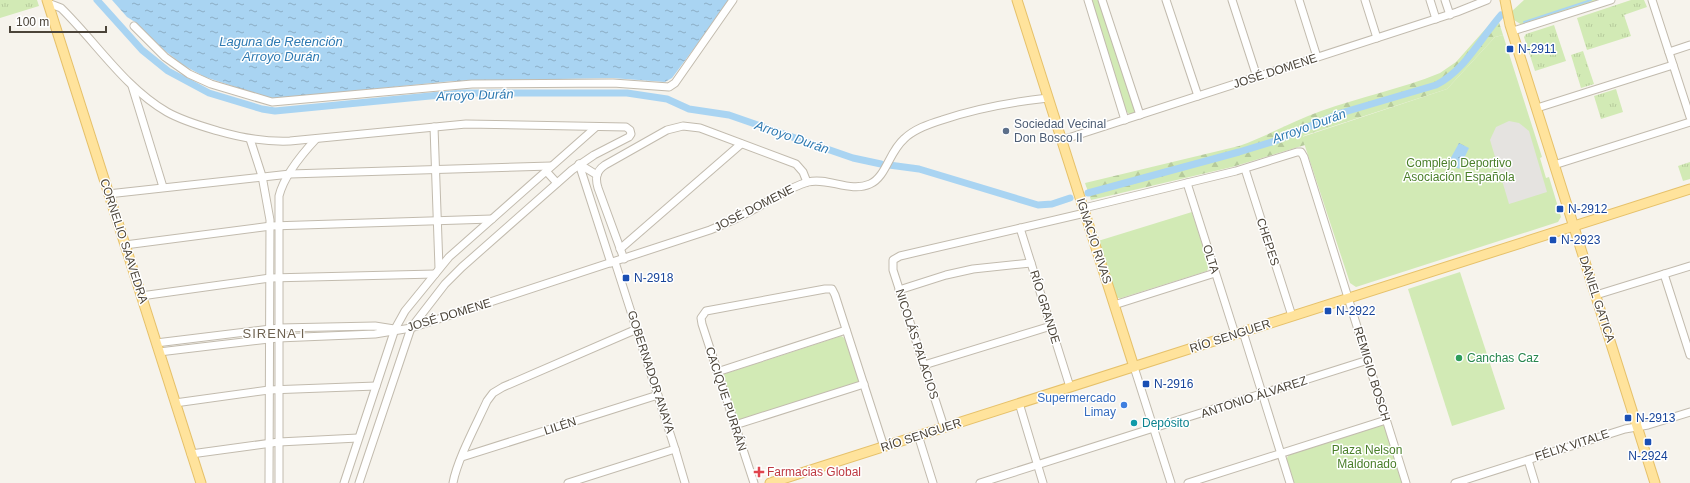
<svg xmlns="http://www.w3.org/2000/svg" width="1690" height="483" font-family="Arial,sans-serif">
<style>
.grass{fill:url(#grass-tufts)}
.forest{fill:url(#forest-firs)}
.park{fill:#d2eab5}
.parking{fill:#e5e3e0}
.water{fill:url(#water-ripples)}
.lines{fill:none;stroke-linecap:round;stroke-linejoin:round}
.stream{stroke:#a9d4f2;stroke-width:2}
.canal{stroke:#a9d4f2;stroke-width:7}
.minor-casing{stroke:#c2bbae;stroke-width:9}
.major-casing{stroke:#e6c16a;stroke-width:11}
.minor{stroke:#fff;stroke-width:7}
.major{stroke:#ffe39c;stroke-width:9}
.transit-dot{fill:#1a4fb4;stroke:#fff;stroke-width:1.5}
.service-dot{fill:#5c6f8a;stroke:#fff;stroke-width:1.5}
.leisure-dot{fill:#2e9e5b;stroke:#fff;stroke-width:1.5}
.shop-dot{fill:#3f7fe0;stroke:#fff;stroke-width:1.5}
.culture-dot{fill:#0f9aa8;stroke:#fff;stroke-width:1.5}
.health-dot{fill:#e0444e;stroke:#fff;stroke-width:1.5}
.labels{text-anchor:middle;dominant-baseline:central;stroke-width:3;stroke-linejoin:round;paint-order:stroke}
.transit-label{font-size:12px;fill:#164399;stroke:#fff;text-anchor:start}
.street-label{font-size:12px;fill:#4b4439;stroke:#fff}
.service-label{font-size:12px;fill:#4e5e75;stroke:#fff;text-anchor:start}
.park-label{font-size:12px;fill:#4a7f2a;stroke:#fff}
.leisure-label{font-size:12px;fill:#27864d;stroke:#fff;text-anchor:start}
.shop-label{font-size:12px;fill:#366cbe;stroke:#fff;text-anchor:end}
.culture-label{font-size:12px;fill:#0d838f;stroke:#fff;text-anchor:start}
.health-label{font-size:12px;fill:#be3a42;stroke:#fff;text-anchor:start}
.water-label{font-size:13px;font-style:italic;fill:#2e7ab2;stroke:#fff}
.neighbourhood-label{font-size:13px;letter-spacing:1px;fill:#6e6250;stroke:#fff}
</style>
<defs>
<pattern id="grass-tufts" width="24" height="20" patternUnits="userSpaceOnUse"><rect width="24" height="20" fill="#d2eab5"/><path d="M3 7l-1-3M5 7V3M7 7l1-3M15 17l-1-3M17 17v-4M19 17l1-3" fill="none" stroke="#b6ca9c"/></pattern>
<pattern id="forest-firs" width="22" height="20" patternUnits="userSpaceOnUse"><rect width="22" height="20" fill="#d2eab5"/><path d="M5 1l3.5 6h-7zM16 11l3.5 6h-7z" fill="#b6ca9c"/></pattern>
<pattern id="water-ripples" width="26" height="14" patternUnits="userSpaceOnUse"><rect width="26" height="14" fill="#a9d4f2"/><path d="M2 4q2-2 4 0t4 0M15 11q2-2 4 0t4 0" fill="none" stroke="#8caec5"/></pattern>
</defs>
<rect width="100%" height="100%" fill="#f6f3ec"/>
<g class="grass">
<polygon points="0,0 37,0 39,6 0,18"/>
<polygon points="1631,0 1644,0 1647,7 1624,15 1631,36 1587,50 1577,18"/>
<polygon points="1554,25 1566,61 1535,71 1524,37 1526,34"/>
<polygon points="1583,51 1594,84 1581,88 1571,55"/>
<polygon points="1616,89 1623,112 1601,119 1594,96"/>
<polygon points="1690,162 1690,179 1683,181 1678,166"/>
</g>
<path class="forest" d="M1497 16 1503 35 1495 37 1447 89 1303 136 1305 145 1232 167 1091 200 1085 183 1239 146C1267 136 1293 121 1321 111 1360 97 1401 89 1440 73L1456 62Z"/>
<g class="park">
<polygon points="1090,0 1100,0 1135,110 1134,113 1130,115 1126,111"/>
<polygon points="1524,0 1602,0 1522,25 1514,20 1511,12"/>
<polygon points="1503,35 1542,157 1540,158 1546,178 1549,177 1561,217 1558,222 1356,287 1350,283 1302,137 1447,89 1495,37"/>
<polygon points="1192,212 1209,265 1207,271 1121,298 1117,298 1098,241"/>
<polygon points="1460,272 1505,409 1452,426 1408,289"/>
<polygon points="841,336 843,337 846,340 858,377 858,382 856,384 740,420 737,420 722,378 724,374"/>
<polygon points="1383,425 1385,426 1403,483 1293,483 1286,459 1289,455"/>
</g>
<polygon class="parking" points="1509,121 1519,123 1529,131 1547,192 1509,204 1490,140 1496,127"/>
<g class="water">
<polygon points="112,0 730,0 672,78 665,82 612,78 453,81 282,98 269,98 205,77 183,65 164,50 135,22 127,17"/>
<polygon points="1459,143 1469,148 1459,169 1448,163"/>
</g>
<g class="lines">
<polyline class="stream" points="1524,22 1591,0"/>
<g class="canal">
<polyline points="97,0 142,50 168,71 209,93 262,109 275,111 461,93 627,93 667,99 689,109 729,115 853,158 881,164"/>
<polyline points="889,165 919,169 1038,205 1052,204 1070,198"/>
<path d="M1088 193 1239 152 1275 141 1341 113 1436 85C1466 69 1480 39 1501 15"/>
</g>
<defs>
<g id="minor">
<polyline points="1088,0 1125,120"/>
<polyline points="1102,0 1140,115"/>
<polyline points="1166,0 1198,96"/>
<polyline points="1232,0 1257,77"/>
<polyline points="1299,0 1317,57"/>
<polyline points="1365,0 1377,38"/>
<polyline points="1430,0 1436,19"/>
<polyline points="1445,0 1450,15"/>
<polyline points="1652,0 1690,117"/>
<path d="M48 3 61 8C96 42 124 87 167 112 183 121 201 126 218 131 242 138 265 142 290 141L466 124 626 127 630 130 631 134 629 137 594 155 572 170 462 267 445 284 411 328 359 483"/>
<polyline points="134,26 165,57 189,74 211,84 272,102 472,84 613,83 669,87 675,83 733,0"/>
<polyline points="1513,31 1611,0"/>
<polyline points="1669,52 1690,45"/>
<polyline points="132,86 163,187"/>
<polyline points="1537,108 1673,65"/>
<polyline points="434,127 439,268"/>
<polyline points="250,139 262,176 270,220 269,483"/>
<polyline points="1062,140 1457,12 1487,0"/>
<polyline points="579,164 611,263"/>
<polyline points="579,164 597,175"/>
<polyline points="1554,165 1690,122"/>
<polyline points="1245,169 1292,316"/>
<polyline points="546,171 557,183"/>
<polyline points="1187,183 1235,334"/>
<polyline points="108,194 290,174 551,166"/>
<polyline points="1084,208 1236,171 1297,152 1301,152 1304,157 1406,483"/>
<polyline points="1020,228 1070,387"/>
<polyline points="125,245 271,226 492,219"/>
<polyline points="620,249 741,144"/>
<path d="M624 259 598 188C595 178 596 171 605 165L667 130 683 126 700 128 796 164 803 172 807 182"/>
<polyline points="615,262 675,449 685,483"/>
<polyline points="1664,274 1690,355"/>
<polyline points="899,290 946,275 973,269 1031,263"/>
<polyline points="1596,295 1690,266"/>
<polyline points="141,296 270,278 435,274"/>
<polyline points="1114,305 1215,273"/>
<polyline points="1243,332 1290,483"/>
<polyline points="156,343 279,328 375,326 394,329"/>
<path d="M159 352 278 338 375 334 411 328 710 230C730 222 748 213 767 202 780 195 793 186 808 182 828 177 850 193 870 184 886 177 889 152 904 139 914 129 929 124 942 120 977 108 1012 102 1048 98"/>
<polyline points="924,365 1051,326"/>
<polyline points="1134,367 1171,483"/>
<polyline points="717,372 846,330"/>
<polyline points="175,403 269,390 376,386"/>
<polyline points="1019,403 1043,483"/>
<polyline points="735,425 864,384"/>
<polyline points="944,427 893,270 893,260 900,256 1085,213"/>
<polyline points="918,435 933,483"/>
<polyline points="191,454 279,442 358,438"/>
<polyline points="462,457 658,395"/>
<polyline points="1528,460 1535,483"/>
<path d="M279 483V196C284 176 302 154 316 139"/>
<polyline points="344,483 395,329 405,311 449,257 596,127"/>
<path d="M453 483C457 460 477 423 487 401L493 393 503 387 637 329"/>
<polyline points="568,483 675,449"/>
<polyline points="754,483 702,324 701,318 706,311 825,289 832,289 835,295 884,447"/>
<polyline points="980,483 1368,360"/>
<polyline points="1188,483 1386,420"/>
<polyline points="1455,483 1625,429 1648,425 1690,412"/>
</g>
<g id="major">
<polyline points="47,0 201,483"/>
<polyline points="1017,0 1134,367"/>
<polyline points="1505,0 1510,25 1655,483"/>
<polyline points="770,483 1690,189"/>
</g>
</defs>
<use href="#minor" class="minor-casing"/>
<use href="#major" class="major-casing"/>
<use href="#minor" class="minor"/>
<use href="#major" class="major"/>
</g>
<g class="transit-dot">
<rect x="1506" y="45" width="8" height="8" rx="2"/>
<rect x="1556" y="205" width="8" height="8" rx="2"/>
<rect x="1549" y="236" width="8" height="8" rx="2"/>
<rect x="622" y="274" width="8" height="8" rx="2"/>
<rect x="1324" y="307" width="8" height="8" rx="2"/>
<rect x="1142" y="380" width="8" height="8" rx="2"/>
<rect x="1624" y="414" width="8" height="8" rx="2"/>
<rect x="1644" y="438" width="8" height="8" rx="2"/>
</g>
<circle class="service-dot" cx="1006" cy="131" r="4"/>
<circle class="leisure-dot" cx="1459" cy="358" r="4"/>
<circle class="shop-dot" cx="1124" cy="405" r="4"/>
<circle class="culture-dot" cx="1134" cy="423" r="4"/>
<path class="health-dot" d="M757 466h4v4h4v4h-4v4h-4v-4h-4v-4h4z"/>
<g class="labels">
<g class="transit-label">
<text x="1518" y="49">N-2911</text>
<text x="1568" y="209">N-2912</text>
<text x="1561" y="240">N-2923</text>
<text x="634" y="278">N-2918</text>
<text x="1336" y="311">N-2922</text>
<text x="1154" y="384">N-2916</text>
<text x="1636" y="418">N-2913</text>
<text x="1648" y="456" text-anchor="middle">N-2924</text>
</g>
<g class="street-label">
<text transform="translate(1275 71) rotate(-18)">JOSÉ DOMENE</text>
<text transform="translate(754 208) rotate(-27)">JOSÉ DOMENE</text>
<text transform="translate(124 241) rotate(72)">CORNELIO SAAVEDRA</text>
<text transform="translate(1094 241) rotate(72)">IGNACIO RIVAS</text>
<text transform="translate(1268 242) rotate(72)">CHEPES</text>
<text transform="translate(1211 259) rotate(72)">OLTA</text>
<text transform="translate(1597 299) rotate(72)">DANIEL GATICA</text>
<text transform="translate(1045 307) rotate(73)">RÍO GRANDE</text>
<text transform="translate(449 315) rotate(-17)">JOSÉ DOMENE</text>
<text transform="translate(1230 336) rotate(-18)">RÍO SENGUER</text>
<text transform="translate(917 344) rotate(72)">NICOLÁS PALACIOS</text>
<text transform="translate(651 372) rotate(72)">GOBERNADOR ANAYA</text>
<text transform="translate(1372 374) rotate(73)">REMIGIO BOSCH</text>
<text transform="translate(1254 397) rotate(-18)">ANTONIO ÁLVAREZ</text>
<text transform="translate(726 399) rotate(72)">CACIQUE PURRÁN</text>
<text transform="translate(560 426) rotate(-18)">LILÉN</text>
<text transform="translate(921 435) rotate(-18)">RÍO SENGUER</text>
<text transform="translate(1572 445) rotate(-18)">FÉLIX VITALE</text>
</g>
<g class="service-label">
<text x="1014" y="124">Sociedad Vecinal<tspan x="1014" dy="14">Don Bosco II</tspan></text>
</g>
<g class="park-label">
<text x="1459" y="163">Complejo Deportivo<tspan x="1459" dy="14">Asociación Española</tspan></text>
<text x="1367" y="450">Plaza Nelson<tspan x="1367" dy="14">Maldonado</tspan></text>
</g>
<g class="leisure-label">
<text x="1467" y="358">Canchas Caz</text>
</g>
<g class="shop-label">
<text x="1116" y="398">Supermercado<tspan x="1116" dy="14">Limay</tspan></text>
</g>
<g class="culture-label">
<text x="1142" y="423">Depósito</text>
</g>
<g class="health-label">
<text x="767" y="472">Farmacias Global</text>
</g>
<g class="water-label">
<text x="281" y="41">Laguna de Retención<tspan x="281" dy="15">Arroyo Durán</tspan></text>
<text transform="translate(475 95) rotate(-2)">Arroyo Durán</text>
<text transform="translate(1309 126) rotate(-20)">Arroyo Durán</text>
<text transform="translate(792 137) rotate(19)">Arroyo Durán</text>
</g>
<g class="neighbourhood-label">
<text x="274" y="333">SIRENA I</text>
</g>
</g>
<path d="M10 26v6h96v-6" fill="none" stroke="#4b4439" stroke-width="2"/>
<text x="16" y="26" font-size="12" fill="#4b4439" stroke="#ffffff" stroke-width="3" paint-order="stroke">100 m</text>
</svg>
